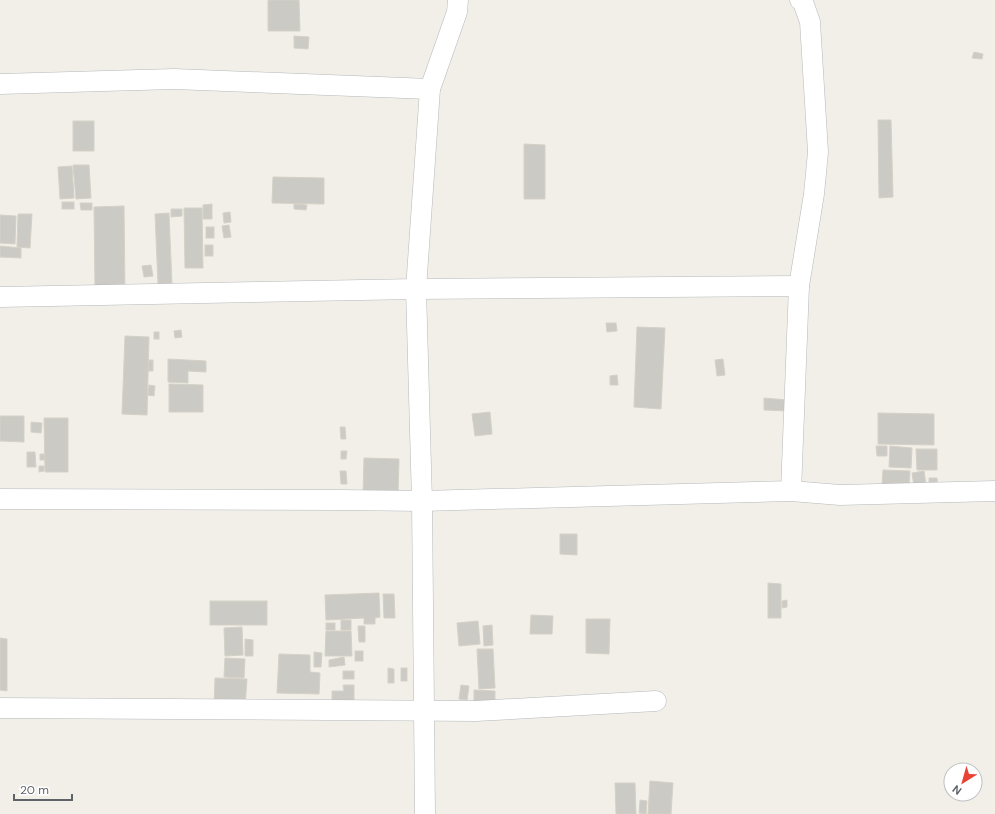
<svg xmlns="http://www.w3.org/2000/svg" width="995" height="814" font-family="'DM Sans',sans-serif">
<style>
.building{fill:#cccac5;stroke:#d6d1c6}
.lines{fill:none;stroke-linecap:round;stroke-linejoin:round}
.minor-casing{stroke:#b5b8bc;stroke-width:21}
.minor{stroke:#fff;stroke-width:20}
</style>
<rect width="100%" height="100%" fill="#f1efe8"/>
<g class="building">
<polygon points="268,0 299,0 300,31 268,31"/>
<polygon points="294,36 309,37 308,49 294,48"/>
<polygon points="974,52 983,54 982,59 972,58"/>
<polygon points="878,120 891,120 893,197 879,198"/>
<rect x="73" y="121" width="21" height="30"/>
<polygon points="524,144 545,145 545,199 524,199"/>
<polygon points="73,165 89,165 91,198 76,199"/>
<polygon points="72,166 74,198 60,199 58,167"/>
<polygon points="273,177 324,178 324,204 272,203"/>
<rect x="62" y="202" width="12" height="7"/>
<polygon points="80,203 92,203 92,210 81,210"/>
<polygon points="212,204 212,219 203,219 203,205"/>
<polygon points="294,204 307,205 306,210 294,209"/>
<polygon points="124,206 125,291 95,291 94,207"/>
<polygon points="184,208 202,208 203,268 185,268"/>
<polygon points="171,209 182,209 182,216 171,217"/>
<polygon points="230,212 231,222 224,223 223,213"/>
<polygon points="169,213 172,284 158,284 155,214"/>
<polygon points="18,214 32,214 30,248 17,247"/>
<polygon points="0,215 16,216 15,244 0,243"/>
<polygon points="229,225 231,237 224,238 222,226"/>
<rect x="206" y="227" width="8" height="11"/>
<rect x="205" y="245" width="8" height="11"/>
<polygon points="0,246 21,248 21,258 0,257"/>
<polygon points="151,265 153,276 144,277 142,266"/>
<polygon points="606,323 616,323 617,331 607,332"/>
<polygon points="637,327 665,328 661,409 634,407"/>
<polygon points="181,330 182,337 175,338 174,331"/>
<rect x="154" y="332" width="5" height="7"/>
<polygon points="125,336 149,337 147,415 122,414"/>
<polygon points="168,359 206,361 206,372 188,371 188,383 168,382"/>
<polygon points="723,359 725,375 717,376 715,360"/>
<polygon points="149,360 153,360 153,371 148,371"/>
<polygon points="617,375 618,385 610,385 610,376"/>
<polygon points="169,384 203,385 203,412 169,412"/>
<polygon points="149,385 155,386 154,396 148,395"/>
<polygon points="764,398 788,400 787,411 764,410"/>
<polygon points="490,412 492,434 475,436 472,414"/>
<polygon points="878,413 934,414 934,445 878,444"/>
<polygon points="0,416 24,416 24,442 0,441"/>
<polygon points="44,418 68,418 68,472 45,472"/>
<polygon points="31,422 42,423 41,433 31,432"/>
<polygon points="340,427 345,427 346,439 341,439"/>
<polygon points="876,446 887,446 887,456 877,456"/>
<polygon points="890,446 912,448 911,468 889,467"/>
<polygon points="916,449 937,449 937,470 917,470"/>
<polygon points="341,451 347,451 346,459 341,459"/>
<polygon points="27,452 35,452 36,467 27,467"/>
<polygon points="40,454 45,454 44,460 40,460"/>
<polygon points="364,458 399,459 398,496 363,494"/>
<polygon points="39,466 44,466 44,471 39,472"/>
<polygon points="883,470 910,471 909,487 882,486"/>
<polygon points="340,471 346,471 347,484 341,484"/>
<polygon points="924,471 927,492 915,493 912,473"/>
<polygon points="929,478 937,478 938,490 929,490"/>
<polygon points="560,534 577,534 577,555 560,554"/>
<polygon points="768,583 781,584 781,618 768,618"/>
<polygon points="379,593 380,617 375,618 375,624 364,624 364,618 326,620 325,595"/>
<polygon points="383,594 394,594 395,618 384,618"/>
<polygon points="787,600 787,607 782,608 782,601"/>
<rect x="210" y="601" width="57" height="24"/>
<polygon points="531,615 553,616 552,634 530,634"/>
<polygon points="586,619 610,619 609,654 586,653"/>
<rect x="341" y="620" width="10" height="10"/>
<polygon points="478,621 480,644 459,646 457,623"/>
<rect x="326" y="623" width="9" height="7"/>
<polygon points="492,625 493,645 484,646 483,626"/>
<polygon points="358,626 365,626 365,642 359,642"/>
<polygon points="242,627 243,655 225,656 224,628"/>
<polygon points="326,631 351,631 352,656 325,656"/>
<polygon points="0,638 7,639 7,691 0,690"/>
<polygon points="245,639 253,640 253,656 245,656"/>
<polygon points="477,649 493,649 495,688 479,689"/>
<rect x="355" y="651" width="8" height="10"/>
<polygon points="314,652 322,653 321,667 314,667"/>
<polygon points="279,654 310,655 310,672 320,673 319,694 277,693"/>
<polygon points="344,657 345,665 329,667 329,660"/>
<polygon points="225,658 245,659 244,678 224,677"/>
<polygon points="388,668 394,669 394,683 388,683"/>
<rect x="401" y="668" width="6" height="13"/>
<rect x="343" y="671" width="11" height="8"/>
<polygon points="215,678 247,679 245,707 214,705"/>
<polygon points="343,685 354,685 354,700 332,700 332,691 344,691"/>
<polygon points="461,685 469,686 467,700 459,699"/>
<polygon points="474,690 495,691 495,704 474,703"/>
<polygon points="650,781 673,783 671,814 648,814"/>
<polygon points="615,783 635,783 636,814 616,814"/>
<polygon points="640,800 647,801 646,814 639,813"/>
</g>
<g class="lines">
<defs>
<g id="minor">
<polyline points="0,84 174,79 430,89"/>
<polyline points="0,297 416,289 799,286"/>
<polyline points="791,491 799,286 814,194 818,152 810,22 803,2 800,0"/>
<polyline points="0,499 341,500 422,501 791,491 840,495 995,491"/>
<polyline points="0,708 476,711 656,701"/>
<polyline points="425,814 422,501 416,289 430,89 457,12 458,0"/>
</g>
</defs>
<use href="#minor" class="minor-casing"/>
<use href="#minor" class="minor"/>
</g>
<g transform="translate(963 782) rotate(217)"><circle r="19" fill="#ffffff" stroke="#bfc1c3"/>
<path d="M0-3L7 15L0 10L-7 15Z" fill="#ea4335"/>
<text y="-6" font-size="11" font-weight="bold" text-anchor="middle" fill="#5f6368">N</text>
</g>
<path d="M14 794v6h58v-6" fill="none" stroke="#5f6368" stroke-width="2"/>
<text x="20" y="794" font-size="12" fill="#5f6368" stroke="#ffffff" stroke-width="3" paint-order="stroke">20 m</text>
</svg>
